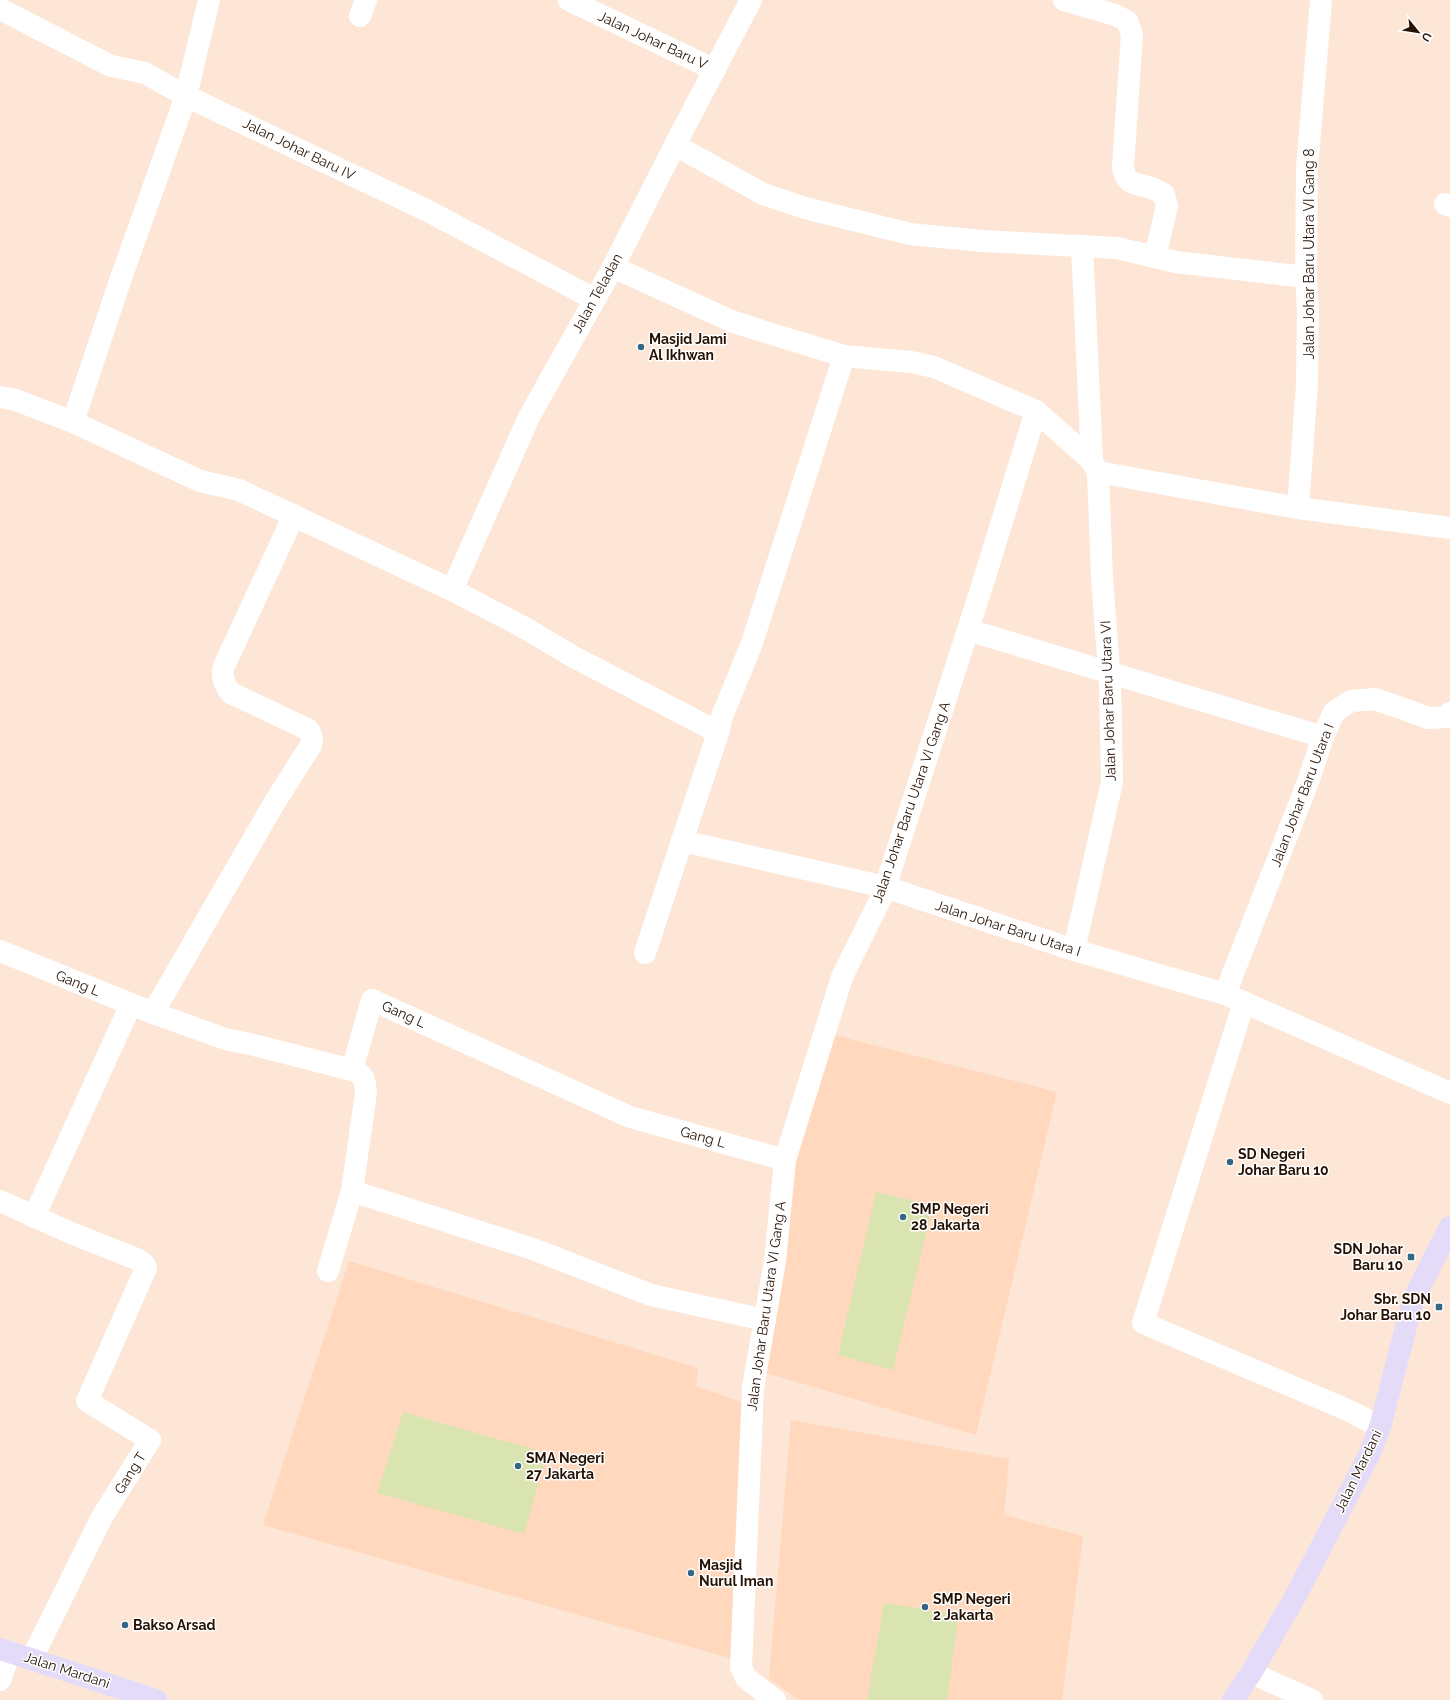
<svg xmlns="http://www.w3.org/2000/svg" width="1450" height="1700" font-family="Raleway,sans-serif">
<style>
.built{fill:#ffd8bd}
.green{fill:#dae4b1}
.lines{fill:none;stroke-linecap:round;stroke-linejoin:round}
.street{stroke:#fff;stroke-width:22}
.secondary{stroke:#e4dbf9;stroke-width:22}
.poi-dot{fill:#356785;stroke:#fff;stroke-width:1.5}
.labels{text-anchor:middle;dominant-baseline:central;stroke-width:3;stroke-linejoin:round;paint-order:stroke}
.street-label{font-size:14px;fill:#261204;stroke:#fff}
.poi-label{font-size:14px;font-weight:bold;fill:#261204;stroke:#fff;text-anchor:start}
</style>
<rect width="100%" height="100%" fill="#fde6d6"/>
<g class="built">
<polygon points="827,1033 1057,1092 976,1435 756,1370 785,1160"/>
<polygon points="349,1261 698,1368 696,1386 755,1407 733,1659 263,1525"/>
<polygon points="791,1420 1009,1459 1004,1515 1083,1536 1062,1700 799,1700 769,1678"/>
</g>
<g class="green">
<polygon points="876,1192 933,1205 893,1370 838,1355"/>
<polygon points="403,1412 547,1453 524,1534 377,1493"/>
<polygon points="884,1603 959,1614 947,1700 867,1700"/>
</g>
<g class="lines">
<g class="street">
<polyline points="569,0 715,70"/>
<path d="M1064 0 1115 15 1127 21 1132 34 1123 167C1126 186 1136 183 1152 188 1156 190 1160 192 1164 194L1167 206 1155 257 1176 262 1306 277"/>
<polyline points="0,9 111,66 145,73 186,96 428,211 594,299"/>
<polyline points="360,16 366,0"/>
<polyline points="675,145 763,194 805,208 910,234 983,241 1117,248 1155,257"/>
<polyline points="1445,204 1450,206"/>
<polyline points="1082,246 1092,461"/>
<polyline points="613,267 731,321 762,331 844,356 911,362 934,367 1036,411 1092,461 1098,472 1102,578 1110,683 1112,782 1074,950"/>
<polyline points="844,356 752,643 721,719 719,730 682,841 885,887 1074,950 1225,994 1450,1093"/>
<polyline points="0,397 13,399 73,422 120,281 186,96 209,0"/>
<polyline points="73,422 200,481 239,490 452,590 525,628 572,656 710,728 719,730"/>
<polyline points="1098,472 1298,508 1450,528"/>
<polyline points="1298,508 1307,384 1308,311 1306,277 1307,168 1321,0"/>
<polyline points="452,590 529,417 613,267 675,145 751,0"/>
<polyline points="968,630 1323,737"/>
<polyline points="0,951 153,1013 225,1039 250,1044 352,1070 372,1000 630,1117 785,1160"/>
<polyline points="645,953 682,841"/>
<polyline points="1225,994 1308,782 1323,737 1334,712 1351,701 1375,699 1429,718 1447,717 1450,713"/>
<polyline points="1244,1002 1143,1323 1350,1411 1380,1427"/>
<path d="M153 1013 273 805 311 745 312 738 309 730 231 693C224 685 221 677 224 666L294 515"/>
<path d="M352 1070C365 1075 365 1080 366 1093L352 1191"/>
<polyline points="0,1201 71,1233 139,1260 144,1264 146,1268 87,1401 150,1440 102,1517 36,1650 30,1658"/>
<polyline points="34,1217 131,1004"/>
<polyline points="328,1271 352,1191 533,1249 651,1295 765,1320"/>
<polyline points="1251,1673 1312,1700"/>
<polyline points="0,1680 10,1652"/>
<polyline points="775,1700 746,1678 741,1667 753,1388 775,1261 785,1160 842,977 883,894 983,583 1036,411"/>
</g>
<g class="secondary">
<polyline points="0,1649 156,1700"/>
<polyline points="1233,1700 1251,1673 1294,1599 1369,1455 1380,1427 1413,1300 1450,1227"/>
</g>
</g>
<g class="poi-dot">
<circle cx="641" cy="347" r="4"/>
<circle cx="1230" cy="1162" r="4"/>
<circle cx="903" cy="1217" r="4"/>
<rect x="1407" y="1253" width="8" height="8" rx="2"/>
<rect x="1435" y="1303" width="8" height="8" rx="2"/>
<circle cx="518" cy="1466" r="4"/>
<circle cx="691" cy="1573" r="4"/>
<circle cx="925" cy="1607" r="4"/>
<circle cx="125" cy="1625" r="4"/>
</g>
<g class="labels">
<g class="street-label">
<text transform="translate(653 40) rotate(25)">Jalan Johar Baru V</text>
<text transform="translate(299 149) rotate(26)">Jalan Johar Baru IV</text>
<text transform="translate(1309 254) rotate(-90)">Jalan Johar Baru Utara VI Gang 8</text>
<text transform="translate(597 293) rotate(-61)">Jalan Teladan</text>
<text transform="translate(1108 701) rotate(-92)">Jalan Johar Baru Utara VI</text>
<text transform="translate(1302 795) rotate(-69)">Jalan Johar Baru Utara I</text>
<text transform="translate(911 802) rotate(-71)">Jalan Johar Baru Utara VI Gang A</text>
<text transform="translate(1008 928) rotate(18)">Jalan Johar Baru Utara I</text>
<text transform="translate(78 983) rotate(22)">Gang L</text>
<text transform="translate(404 1014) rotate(24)">Gang L</text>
<text transform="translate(703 1137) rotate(15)">Gang L</text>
<text transform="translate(766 1306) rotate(-82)">Jalan Johar Baru Utara VI Gang A</text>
<text transform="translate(1358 1471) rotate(-64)">Jalan Mardani</text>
<text transform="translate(130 1473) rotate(-58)">Gang T</text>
<text transform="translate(67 1670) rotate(18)">Jalan Mardani</text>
</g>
<g class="poi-label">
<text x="649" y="339">Masjid Jami<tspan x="649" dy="16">Al Ikhwan</tspan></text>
<text x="1238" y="1154">SD Negeri<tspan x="1238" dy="16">Johar Baru 10</tspan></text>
<text x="911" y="1209">SMP Negeri<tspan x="911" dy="16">28 Jakarta</tspan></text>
<text x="1403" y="1249" text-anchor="end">SDN Johar<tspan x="1403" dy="16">Baru 10</tspan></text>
<text x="1431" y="1299" text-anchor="end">Sbr. SDN<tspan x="1431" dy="16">Johar Baru 10</tspan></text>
<text x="526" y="1458">SMA Negeri<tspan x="526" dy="16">27 Jakarta</tspan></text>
<text x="699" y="1565">Masjid<tspan x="699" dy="16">Nurul Iman</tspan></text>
<text x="933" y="1599">SMP Negeri<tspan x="933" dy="16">2 Jakarta</tspan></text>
<text x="133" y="1625">Bakso Arsad</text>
</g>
</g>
<g transform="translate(1418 32) rotate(120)" stroke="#ffffff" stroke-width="3" paint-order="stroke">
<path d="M0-3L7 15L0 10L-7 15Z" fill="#261204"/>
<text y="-6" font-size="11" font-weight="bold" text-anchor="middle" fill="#261204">U</text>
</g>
</svg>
